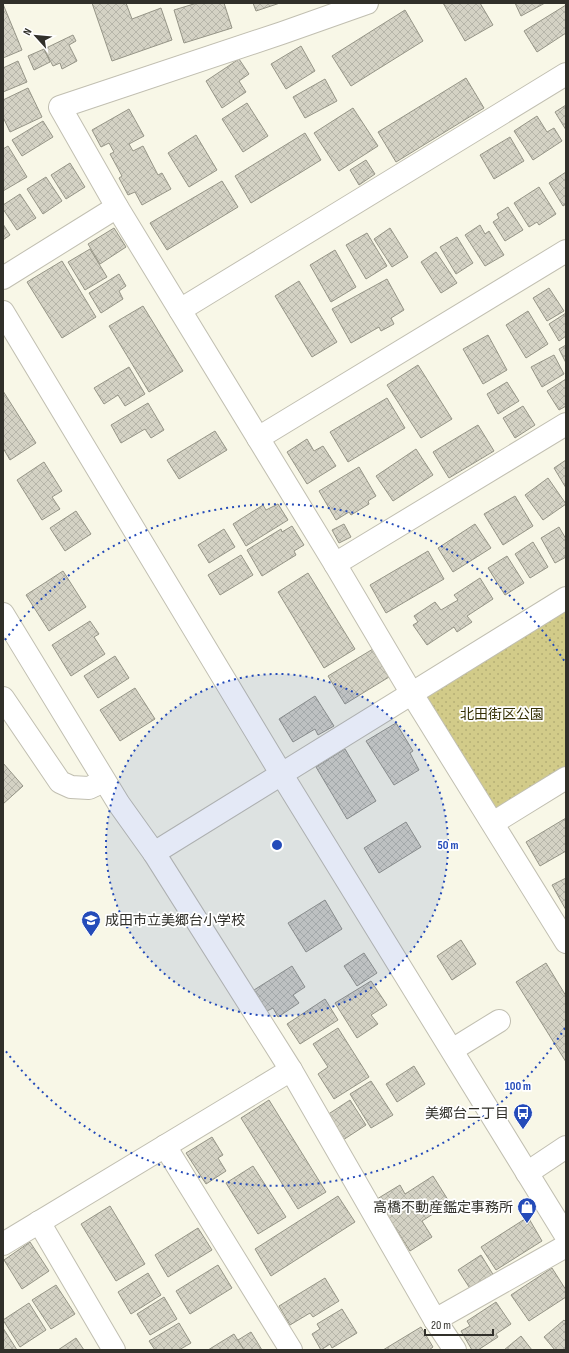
<svg xmlns="http://www.w3.org/2000/svg" width="569" height="1353" font-family="'Sofia Sans Condensed','Noto Sans JP',sans-serif">
<style>
.grass{fill:url(#grass-dots)}
.building{fill:url(#building-cross-hatch);stroke:#969587}
.lines{fill:none;stroke-linecap:round;stroke-linejoin:round}
.minor-casing{stroke:#c1bfb1;stroke-width:24}
.minor{stroke:#fff;stroke-width:22}
.ring{fill:none;stroke:#244bb9;stroke-width:2;stroke-dasharray:2 4}
.labels{text-anchor:middle;dominant-baseline:central;stroke-width:3.5;stroke-linejoin:round;paint-order:stroke}
.park-label{font-size:14px;fill:#363105;stroke:#fff}
.poi-label{font-size:14px;fill:#31302a;stroke:#fff;text-anchor:end}
.centre{fill:#244bb9;stroke:#fff;stroke-width:2}
.ring-label{font-size:12px;text-anchor:middle;font-weight:bold;fill:#244bb9;stroke:#fff;stroke-width:3.5;stroke-linejoin:round;paint-order:stroke}
</style>
<defs>
<pattern id="grass-dots" width="8" height="8" patternUnits="userSpaceOnUse"><rect width="8" height="8" fill="#d2cb89"/><path d="M2 2h.1M6 6h.1" fill="none" stroke="#b5af76" stroke-width="1.8" stroke-linecap="round"/></pattern>
<pattern id="building-cross-hatch" width="8" height="8" patternUnits="userSpaceOnUse"><rect width="8" height="8" fill="#d4d2c4"/><path d="M0 0l8 8M0 8l8-8" fill="none" stroke="#b6b5a9"/></pattern>
</defs>
<rect width="100%" height="100%" fill="#f8f7e7"/>
<polygon class="grass" points="566,598 566,778 495,821 412,694"/>
<g class="building">
<polygon points="92,3 126,3 132,19 161,8 172,40 112,61"/>
<polygon points="197,3 224,3 232,28 184,43 174,10"/>
<polygon points="253,3 280,3 256,11"/>
<polygon points="443,3 480,3 493,25 465,41"/>
<polygon points="515,3 545,3 521,16"/>
<polygon points="3,4 22,50 3,58"/>
<polygon points="566,5 566,33 537,52 524,31"/>
<polygon points="405,10 423,41 351,86 332,56"/>
<polygon points="73,35 76,41 69,45 77,61 62,69 60,63 53,66 44,49"/>
<polygon points="301,46 315,71 286,89 271,64"/>
<polygon points="44,49 50,62 34,70 28,56"/>
<polygon points="239,59 249,74 239,81 246,92 222,108 206,81"/>
<polygon points="18,61 27,82 3,92 3,68"/>
<polygon points="466,78 484,108 396,162 378,132"/>
<polygon points="325,79 337,101 305,118 293,97"/>
<polygon points="28,88 42,117 10,132 3,117 3,100"/>
<polygon points="247,103 268,136 243,152 222,119"/>
<polygon points="566,105 566,130 555,112"/>
<polygon points="353,108 378,146 339,171 314,133"/>
<polygon points="129,109 144,136 129,144 133,151 143,146 158,175 162,173 171,189 142,205 135,192 128,195 119,178 122,176 110,154 114,152 109,143 101,147 92,130"/>
<polygon points="537,116 547,132 554,128 562,141 533,160 514,131"/>
<polygon points="43,121 53,137 22,156 12,140"/>
<polygon points="305,133 321,160 251,203 235,176"/>
<polygon points="196,135 217,170 189,187 168,153"/>
<polygon points="510,137 524,161 494,179 480,155"/>
<polygon points="8,146 27,177 3,191 3,149"/>
<polygon points="366,160 375,174 359,185 350,170"/>
<polygon points="70,163 85,187 66,199 51,175"/>
<polygon points="566,172 566,204 563,206 549,183"/>
<polygon points="46,177 62,201 43,214 27,189"/>
<polygon points="222,181 238,207 167,250 150,223"/>
<polygon points="539,187 556,214 539,225 537,222 529,227 514,203"/>
<polygon points="20,194 36,218 17,230 3,209 3,205"/>
<polygon points="508,207 523,230 505,241 493,222 499,218 497,214"/>
<polygon points="3,224 10,235 3,240"/>
<polygon points="480,225 485,234 489,231 504,255 485,266 465,235"/>
<polygon points="114,228 126,247 100,264 88,244"/>
<polygon points="390,228 408,257 392,267 374,239"/>
<polygon points="367,233 387,266 366,279 346,245"/>
<polygon points="457,237 473,263 456,274 440,247"/>
<polygon points="90,249 107,277 85,290 68,262"/>
<polygon points="335,250 356,287 331,302 310,265"/>
<polygon points="436,252 457,283 441,293 421,262"/>
<polygon points="62,261 96,317 62,338 27,282"/>
<polygon points="119,274 126,286 119,291 123,299 101,313 89,293"/>
<polygon points="387,279 404,310 391,318 394,324 381,331 379,327 351,343 332,309"/>
<polygon points="299,281 337,342 312,357 275,296"/>
<polygon points="549,288 564,311 547,321 533,298"/>
<polygon points="143,306 183,371 149,392 109,326"/>
<polygon points="528,311 548,344 526,358 506,325"/>
<polygon points="566,313 566,336 559,341 549,324"/>
<polygon points="488,335 507,370 483,384 463,349"/>
<polygon points="566,345 566,363 559,349"/>
<polygon points="554,355 564,374 542,387 531,367"/>
<polygon points="418,365 452,419 421,438 387,385"/>
<polygon points="129,367 145,394 125,406 118,395 104,404 94,388"/>
<polygon points="566,379 566,406 559,410 547,391"/>
<polygon points="507,382 519,401 498,414 487,394"/>
<polygon points="3,391 36,443 10,460 3,448"/>
<polygon points="387,398 405,428 348,462 330,432"/>
<polygon points="148,403 164,430 151,438 145,429 121,443 111,425"/>
<polygon points="523,406 535,425 515,438 503,418"/>
<polygon points="478,425 494,451 449,478 433,452"/>
<polygon points="215,431 227,450 179,479 167,460"/>
<polygon points="307,439 314,451 323,446 336,466 307,484 287,452"/>
<polygon points="416,449 433,475 393,501 376,476"/>
<polygon points="566,460 566,488 554,468"/>
<polygon points="44,462 62,491 52,497 60,509 42,520 17,480"/>
<polygon points="359,467 376,496 368,501 369,504 351,515 349,512 336,520 319,491"/>
<polygon points="548,478 566,504 543,520 525,495"/>
<polygon points="515,496 533,526 503,545 484,514"/>
<polygon points="278,504 288,520 246,546 233,524 263,505 266,510"/>
<polygon points="76,511 91,534 65,551 50,528"/>
<polygon points="344,524 351,537 339,543 332,530"/>
<polygon points="475,524 491,548 453,572 438,548"/>
<polygon points="292,526 304,545 294,551 296,555 262,576 247,550 281,529 282,532"/>
<polygon points="559,527 566,539 566,557 555,563 541,538"/>
<polygon points="224,529 235,547 209,563 198,545"/>
<polygon points="533,542 548,567 530,578 515,554"/>
<polygon points="428,551 444,579 386,613 370,585"/>
<polygon points="241,555 253,575 220,595 208,575"/>
<polygon points="507,556 524,583 505,595 488,568"/>
<polygon points="63,571 86,607 49,631 26,595"/>
<polygon points="308,573 355,649 324,668 278,592"/>
<polygon points="480,578 493,599 467,616 472,622 457,632 454,627 427,645 413,625 418,622 414,616 435,602 441,610 458,600 454,595"/>
<polygon points="90,621 99,634 94,637 105,654 71,676 52,645"/>
<polygon points="373,649 389,677 345,704 328,676"/>
<polygon points="115,656 129,678 98,698 84,676"/>
<polygon points="135,688 155,719 120,741 100,710"/>
<polygon points="315,696 334,726 318,735 315,729 293,742 279,719"/>
<polygon points="396,723 413,751 410,753 419,770 394,785 366,741"/>
<polygon points="345,749 376,801 347,819 316,767"/>
<polygon points="3,763 23,786 3,804"/>
<polygon points="566,818 566,851 540,866 526,842"/>
<polygon points="406,822 421,847 379,873 364,848"/>
<polygon points="566,878 566,910 552,885"/>
<polygon points="325,900 342,929 306,952 288,923"/>
<polygon points="461,940 476,964 452,980 437,956"/>
<polygon points="364,953 377,973 357,986 344,966"/>
<polygon points="546,963 566,996 566,1062 516,982"/>
<polygon points="292,966 305,987 293,995 299,1003 278,1017 273,1008 267,1011 254,990"/>
<polygon points="371,981 387,1005 371,1015 378,1024 357,1038 335,1003"/>
<polygon points="325,999 338,1020 300,1044 287,1024"/>
<polygon points="338,1028 369,1077 334,1099 318,1074 328,1067 313,1044"/>
<polygon points="414,1066 425,1084 397,1102 386,1084"/>
<polygon points="371,1081 393,1115 371,1128 350,1094"/>
<polygon points="269,1100 326,1192 298,1209 241,1118"/>
<polygon points="350,1100 366,1125 343,1140 327,1115"/>
<polygon points="212,1137 223,1155 218,1158 226,1171 206,1184 186,1153"/>
<polygon points="253,1166 286,1217 258,1234 226,1183"/>
<polygon points="433,1176 450,1203 422,1221 432,1237 410,1251 377,1199 400,1185 405,1194"/>
<polygon points="338,1196 355,1222 271,1276 255,1249"/>
<polygon points="110,1206 145,1264 116,1281 81,1224"/>
<polygon points="528,1217 542,1241 496,1270 481,1247"/>
<polygon points="198,1228 212,1250 168,1277 155,1255"/>
<polygon points="30,1242 49,1271 22,1289 4,1260"/>
<polygon points="481,1255 494,1276 471,1290 458,1270"/>
<polygon points="218,1265 232,1288 190,1314 176,1291"/>
<polygon points="552,1268 566,1290 566,1297 529,1321 511,1295"/>
<polygon points="148,1273 161,1295 131,1314 118,1292"/>
<polygon points="325,1278 339,1301 313,1317 310,1313 290,1325 279,1306"/>
<polygon points="56,1285 75,1314 51,1329 32,1300"/>
<polygon points="164,1297 177,1319 150,1335 137,1314"/>
<polygon points="496,1302 511,1324 496,1334 498,1337 478,1350 472,1350 461,1331 470,1326 467,1321"/>
<polygon points="29,1303 46,1330 20,1347 3,1320"/>
<polygon points="342,1309 357,1333 332,1348 330,1344 321,1350 312,1334 320,1329 317,1324"/>
<polygon points="564,1320 566,1322 566,1350 555,1350 544,1337"/>
<polygon points="179,1323 191,1343 179,1350 155,1350 149,1341"/>
<polygon points="421,1327 433,1347 429,1350 383,1350"/>
<polygon points="3,1328 17,1350 3,1350"/>
<polygon points="251,1332 262,1350 244,1350 238,1340"/>
<polygon points="234,1334 244,1350 208,1350"/>
<polygon points="521,1336 532,1350 504,1350"/>
<polygon points="76,1338 84,1350 58,1350"/>
</g>
<g class="lines">
<defs>
<g id="minor">
<polyline points="367,3 282,33 60,107 117,207 335,564 412,694 566,942"/>
<polyline points="3,278 117,207"/>
<polyline points="180,310 566,74"/>
<polyline points="3,312 282,775 566,1236"/>
<polyline points="258,438 566,251"/>
<polyline points="335,564 566,424"/>
<polyline points="3,614 119,804 154,853 291,1070 435,1320 455,1350"/>
<polyline points="3,698 60,782 71,787 89,788 104,781"/>
<polyline points="493,823 566,778"/>
<polyline points="154,853 566,598"/>
<polyline points="452,1050 499,1021"/>
<polyline points="165,1146 291,1350"/>
<polyline points="527,1173 566,1147"/>
<polyline points="39,1222 114,1350"/>
<polyline points="3,1244 291,1070"/>
<polyline points="435,1320 566,1246"/>
</g>
</defs>
<use href="#minor" class="minor-casing"/>
<use href="#minor" class="minor"/>
</g>
<circle cx="277" cy="845" r="171" fill="#244bb9" fill-opacity=".12"/>
<g class="ring">
<circle cx="277" cy="845" r="171"/>
<path d="M565 1028A341 341 0 0 1 5 1050M5 640A341 341 0 0 1 565 662"/>
</g>
<defs>
<symbol id="school-pin" viewBox="-11 -11 22 30"><path d="M0 17L-7.5 6A9.5 9.5 0 1 1 7.5 6Z" fill="#244bb9" stroke="#fff"/><path d="M0-5L7-2L0 1L-7-2ZM-4 1L0 2.5L4 1V4Q0 6-4 4Z" fill="#fff"/></symbol>
<symbol id="bus-pin" viewBox="-11 -11 22 30"><path d="M0 17L-7.5 6A9.5 9.5 0 1 1 7.5 6Z" fill="#244bb9" stroke="#fff"/><path d="M-5-6H5V4H4V6H2V4H-2V6H-4V4H-5ZM-3.5-4V0h7V-4ZM-3.5 1.2v1.5H-2V1.2ZM2 1.2v1.5H3.5V1.2Z" fill="#fff"/></symbol>
<symbol id="shop-pin" viewBox="-11 -11 22 30"><path d="M0 17L-7.5 6A9.5 9.5 0 1 1 7.5 6Z" fill="#244bb9" stroke="#fff"/><path d="M-5-2.5h2.3a2.7 3.5 0 0 1 5.4 0H5L5.5 6h-11ZM-1.5-2.5h3a1.5 2.3 0 0 0-3 0Z" fill="#fff"/></symbol>
</defs>
<g fill-rule="evenodd">
<use href="#school-pin" x="80" y="909" width="22" height="30"/>
<use href="#bus-pin" x="512" y="1102" width="22" height="30"/>
<use href="#shop-pin" x="516" y="1196" width="22" height="30"/>
</g>
<g class="labels">
<g class="park-label">
<text x="502" y="714">北田街区公園</text>
</g>
<g class="poi-label">
<text x="105" y="920" text-anchor="start">成田市立美郷台小学校</text>
<text x="509" y="1113">美郷台二丁目</text>
<text x="513" y="1207">高橋不動産鑑定事務所</text>
</g>
</g>
<circle cx="277" cy="845" r="6" class="centre"/>
<g class="ring-label">
<text x="448" y="849">50 m</text>
<text x="518" y="1090">100 m</text>
</g>
<rect width="569" height="1353" fill="none" stroke="#31302a" stroke-width="8"/>
<g transform="translate(36 36) rotate(297)" stroke="#ffffff" stroke-width="3" paint-order="stroke">
<path d="M0-3L7 15L0 10L-7 15Z" fill="#31302a"/>
<text y="-6" font-size="11" font-weight="bold" text-anchor="middle" fill="#31302a">N</text>
</g>
<path d="M425 1329v6h68v-6" fill="none" stroke="#31302a" stroke-width="2"/>
<text x="431" y="1329" font-size="12" fill="#31302a" stroke="#ffffff" stroke-width="3" paint-order="stroke">20 m</text>
</svg>
